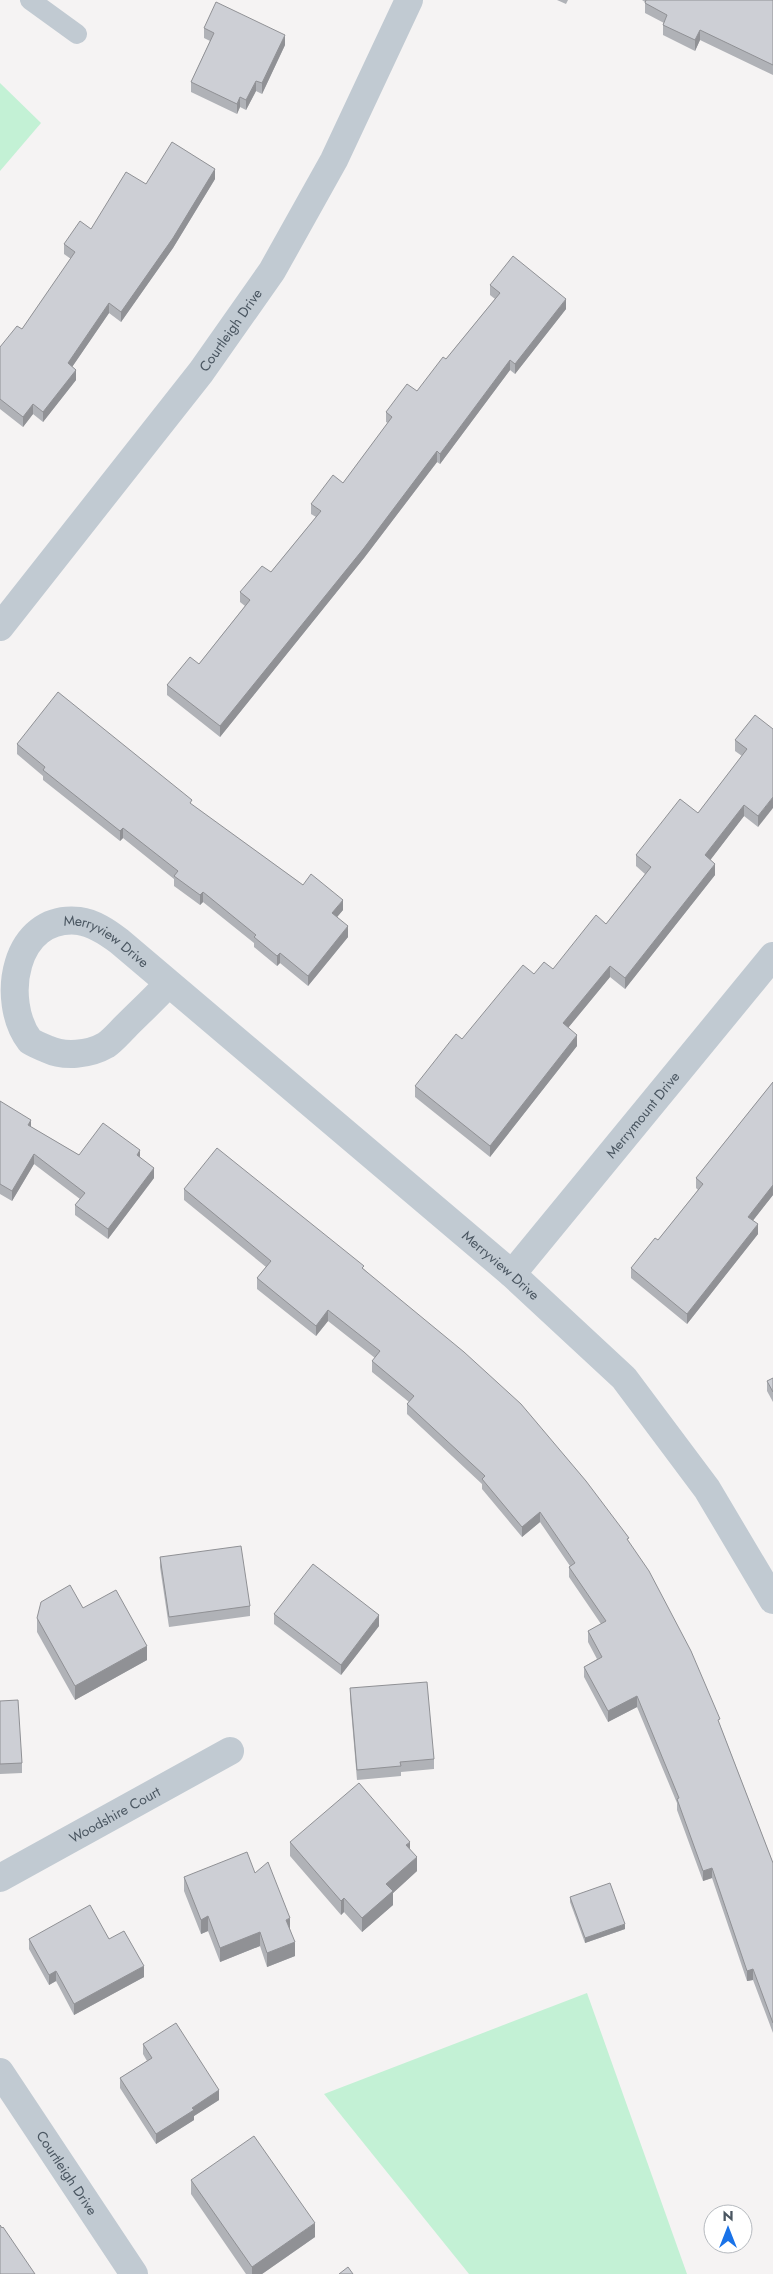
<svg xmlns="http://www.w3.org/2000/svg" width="773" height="2274" font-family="Jost,sans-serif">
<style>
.green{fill:#c3f1d5}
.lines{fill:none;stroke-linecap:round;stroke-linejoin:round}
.service{stroke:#c1cad2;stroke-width:20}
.minor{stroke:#c1cad2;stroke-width:28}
.wall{fill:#b0b2b7}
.shaded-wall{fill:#909195}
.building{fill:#cdcfd5;stroke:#909195}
.labels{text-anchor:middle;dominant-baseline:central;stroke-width:5;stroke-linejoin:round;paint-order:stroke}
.street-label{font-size:14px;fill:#4a5661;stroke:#fff}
</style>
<rect width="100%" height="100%" fill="#f5f3f3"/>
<g class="green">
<polygon points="0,83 41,123 0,171"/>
<polygon points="587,1993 687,2274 469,2274 324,2094"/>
</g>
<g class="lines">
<polyline class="service" points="30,0 77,34"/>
<g class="minor">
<path id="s1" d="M0 627 201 372 272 271 334 160 409 0"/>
<path id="s2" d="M168 984C154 999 139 1013 125 1027 119 1033 112 1041 106 1045 89 1055 64 1057 47 1049 42 1047 35 1044 30 1041 0 1002 13 914 79 921 94 923 107 932 119 941L512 1274 624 1378 707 1489 773 1600"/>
<path id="s3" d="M512 1274 773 956"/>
<path id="s4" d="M0 1878 230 1751"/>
<path id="s5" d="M0 2072 134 2274"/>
</g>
</g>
<g class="wall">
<polygon points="557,0 568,0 566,4"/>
<polygon points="642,0 773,0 773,75 700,40 695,51 663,35 663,25 664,23 645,13 645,2"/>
<polygon points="204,28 285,45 262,94 256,91 246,110 240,107 237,114 191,92 191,82 210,41 204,38"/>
<polygon points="215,179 173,248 121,322 109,313 72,367 76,380 43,422 33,414 23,427 0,409 0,347 22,329 71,259 64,254 64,244 91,229 146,184"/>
<polygon points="490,285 566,309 515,374 510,370 440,464 437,462 364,558 220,737 167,695 167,685 199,664 245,606 240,602 240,592 271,572 316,517 311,514 311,504 343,483 388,423 386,422 386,412 417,391 446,359 495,299 490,295"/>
<polygon points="773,729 758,827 744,816 710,860 715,875 625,989 610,977 568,1028 577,1046 490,1157 415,1097 415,1086 462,1039 534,974 553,969 606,924 645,874 636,866 636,855 698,813 742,756 735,751 735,740"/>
<polygon points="17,744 192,805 303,885 343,910 337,917 348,937 308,986 280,963 277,966 254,947 254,943 203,902 200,905 174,886 174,879 123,838 120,841 43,780 43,776 17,754"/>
<polygon points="773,1082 773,1195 753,1220 758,1234 687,1324 631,1278 631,1268 658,1240 698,1190 696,1188 696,1178"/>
<polygon points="0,1101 31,1127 79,1155 140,1157 154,1178 108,1239 75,1215 75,1205 80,1199 34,1164 12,1201 0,1194"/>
<polygon points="184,1189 364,1269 629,1542 720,1725 773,1863 773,2033 753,1980 747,1981 712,1878 703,1881 677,1810 677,1803 637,1707 608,1722 584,1677 584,1667 597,1659 588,1642 588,1631 601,1624 569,1577 569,1567 570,1566 540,1522 522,1537 482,1489 482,1484 407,1414 407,1404 409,1402 372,1372 372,1361 375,1358 328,1321 316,1336 257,1289 257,1278 266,1267 184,1200"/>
<polygon points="773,1378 773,1402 767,1391 767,1381"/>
<polygon points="160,1557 250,1606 250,1616 169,1627 160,1567"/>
<polygon points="83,1608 147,1660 75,1700 37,1632 37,1618"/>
<polygon points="274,1614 379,1626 341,1675 274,1624"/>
<polygon points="350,1688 434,1759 434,1769 401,1772 401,1776 357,1780 350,1698"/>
<polygon points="0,1701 22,1763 22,1773 0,1774"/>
<polygon points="290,1842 410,1849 417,1871 393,1893 393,1905 362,1932 344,1912 341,1915 290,1856"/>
<polygon points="255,1873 290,1929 295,1956 267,1967 260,1946 220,1962 208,1931 201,1934 184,1891 184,1877"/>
<polygon points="570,1897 625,1929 585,1943 570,1902"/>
<polygon points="29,1939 109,1939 144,1977 74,2015 56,1981 49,1985 29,1949"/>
<polygon points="143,2044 219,2100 194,2116 194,2120 156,2144 120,2088 120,2078 147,2061 143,2054"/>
<polygon points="191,2180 315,2237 262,2274 246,2274 191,2194"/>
</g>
<g class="shaded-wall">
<polygon points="700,30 700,40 695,51 695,40"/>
<polygon points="285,35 285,45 262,94 262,83"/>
<polygon points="256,81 256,91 246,110 246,100"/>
<polygon points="240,97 240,107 237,114 237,104"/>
<polygon points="215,169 215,179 173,248 121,322 121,312"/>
<polygon points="566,299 566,309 515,374 515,364"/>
<polygon points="109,303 109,313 68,373 68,363"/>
<polygon points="510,360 510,370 440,464 440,454"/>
<polygon points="76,370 76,380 43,422 43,412"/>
<polygon points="33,404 33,414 23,427 23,417"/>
<polygon points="437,451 437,462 364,558 220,737 220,726"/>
<polygon points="773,797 773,808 758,827 758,816"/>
<polygon points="744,805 744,816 705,867 705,855"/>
<polygon points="123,828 123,838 120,841 120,831"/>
<polygon points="715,864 715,875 625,989 625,978"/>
<polygon points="203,892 203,902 200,905 200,895"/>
<polygon points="343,900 343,910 332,923 332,913"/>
<polygon points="348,926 348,937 308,986 308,976"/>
<polygon points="280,953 280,963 277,966 277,956"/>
<polygon points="610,966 610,977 563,1034 563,1023"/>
<polygon points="577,1035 577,1046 490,1157 490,1146"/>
<polygon points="31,1120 31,1130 28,1125"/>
<polygon points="140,1150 140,1161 137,1155"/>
<polygon points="34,1154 34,1164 12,1201 12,1191"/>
<polygon points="154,1168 154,1178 108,1239 108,1229"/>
<polygon points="773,1185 773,1195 748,1227 748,1217"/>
<polygon points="758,1224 758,1234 687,1324 687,1314"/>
<polygon points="328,1310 328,1321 316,1336 316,1326"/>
<polygon points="540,1512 540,1522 522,1537 522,1527"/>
<polygon points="379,1615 379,1626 341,1675 341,1665"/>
<polygon points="147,1646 147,1660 75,1700 75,1686"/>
<polygon points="637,1696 637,1707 608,1722 608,1711"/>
<polygon points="410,1842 410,1856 406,1845"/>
<polygon points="417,1857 417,1871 393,1893 393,1905 362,1932 362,1918 386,1884"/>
<polygon points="712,1868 712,1878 703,1881 703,1871"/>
<polygon points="344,1898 344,1912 341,1915 341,1901"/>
<polygon points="208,1916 208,1931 201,1934 201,1920"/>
<polygon points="290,1918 290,1932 286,1920"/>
<polygon points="625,1924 625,1929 585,1943 585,1938"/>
<polygon points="260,1932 260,1946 220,1962 220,1948"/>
<polygon points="295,1942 295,1956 267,1967 267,1953"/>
<polygon points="144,1966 144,1977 74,2015 74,2004"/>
<polygon points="753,1969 753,1980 747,1981 747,1971"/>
<polygon points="56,1971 56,1981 49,1985 49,1975"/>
<polygon points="219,2090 219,2100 194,2116 194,2120 156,2144 156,2134 192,2108"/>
<polygon points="315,2223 315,2237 262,2274 252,2274 252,2267"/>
</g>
<g class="building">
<polygon points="646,0 773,0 773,65 700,30 695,40 663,25 667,15 645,3"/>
<polygon points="216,2 285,35 262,83 256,81 246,100 240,97 237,104 191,82 214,33 204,28"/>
<polygon points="172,142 215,169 173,238 121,312 109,303 68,363 76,370 43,412 33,404 23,417 0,399 0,347 17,326 22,329 75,252 64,244 80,221 91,229 126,172 146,184"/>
<polygon points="513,256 566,299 515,364 510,360 440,454 437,451 364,548 220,726 167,685 190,657 199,664 250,600 240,592 262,566 271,572 321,511 311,504 333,475 343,483 392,417 386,412 407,384 417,391 443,357 446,359 500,293 490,285"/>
<polygon points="58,692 192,800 190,803 303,885 311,874 343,900 332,913 348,926 308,976 280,953 277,956 254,937 256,935 203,892 200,895 174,876 178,871 123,828 120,831 43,770 45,767 17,744"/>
<polygon points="755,715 773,729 773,797 758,816 744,805 705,855 715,864 625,978 610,966 563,1023 577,1035 490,1146 415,1086 456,1034 462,1039 523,965 534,974 544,962 553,969 596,915 606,924 651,867 636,855 680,799 698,813 747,749 735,740"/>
<polygon points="773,1082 773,1185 748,1217 758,1224 687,1314 631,1268 655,1238 658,1240 703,1184 696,1178"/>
<polygon points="0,1101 31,1120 28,1125 79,1155 103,1123 140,1150 137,1155 154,1168 108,1229 75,1205 85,1193 34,1154 12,1191 0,1184"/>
<polygon points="217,1148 364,1266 362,1268 464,1352 521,1404 586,1481 629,1538 627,1539 649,1571 691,1651 720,1719 718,1720 773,1863 773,2023 753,1969 747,1971 712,1868 703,1871 677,1799 679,1798 637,1696 608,1711 584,1667 602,1657 588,1631 606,1621 569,1567 575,1563 540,1512 522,1527 482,1479 485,1476 407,1404 414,1396 372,1361 380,1351 328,1310 316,1326 257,1278 271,1261 184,1189"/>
<polygon points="773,1378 773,1392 767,1381"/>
<polygon points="241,1546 250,1606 169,1617 160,1557"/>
<polygon points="313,1564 379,1615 341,1665 274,1614"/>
<polygon points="70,1585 83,1608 116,1590 147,1646 75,1686 37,1618 41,1602"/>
<polygon points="427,1682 434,1759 400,1762 401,1766 357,1770 350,1688"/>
<polygon points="18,1700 22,1763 0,1764 0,1701"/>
<polygon points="359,1783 410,1842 406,1845 417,1857 386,1884 393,1891 362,1918 344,1898 341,1901 290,1842"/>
<polygon points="247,1852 255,1873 268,1862 290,1918 286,1920 295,1942 267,1953 260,1932 220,1948 208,1916 201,1920 184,1877"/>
<polygon points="610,1883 625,1924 585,1938 570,1897"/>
<polygon points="90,1905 109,1939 124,1931 144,1966 74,2004 56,1971 49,1975 29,1939"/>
<polygon points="176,2023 219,2090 192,2108 194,2110 156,2134 120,2078 152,2058 143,2044"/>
<polygon points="254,2136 315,2223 252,2267 191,2180"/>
<polygon points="0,2225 2,2228 3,2227 35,2274 0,2274"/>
<polygon points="348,2267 353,2274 339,2274"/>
</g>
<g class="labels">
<g class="street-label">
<text stroke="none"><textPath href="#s1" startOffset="376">Courtleigh Drive</textPath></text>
<text stroke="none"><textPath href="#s2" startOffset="362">Merryview Drive</textPath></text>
<text stroke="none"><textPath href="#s3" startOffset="206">Merrymount Drive</textPath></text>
<text stroke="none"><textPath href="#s2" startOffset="875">Merryview Drive</textPath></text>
<text stroke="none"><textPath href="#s4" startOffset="131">Woodshire Court</textPath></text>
<text stroke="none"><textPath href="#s5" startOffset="121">Courtleigh Drive</textPath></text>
</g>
</g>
<g transform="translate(728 2229)"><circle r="24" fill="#ffffff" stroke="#b7bbc0"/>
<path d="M0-4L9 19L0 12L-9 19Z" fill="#1a73e8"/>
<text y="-8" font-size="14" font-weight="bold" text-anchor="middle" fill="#4a5661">N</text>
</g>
</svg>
